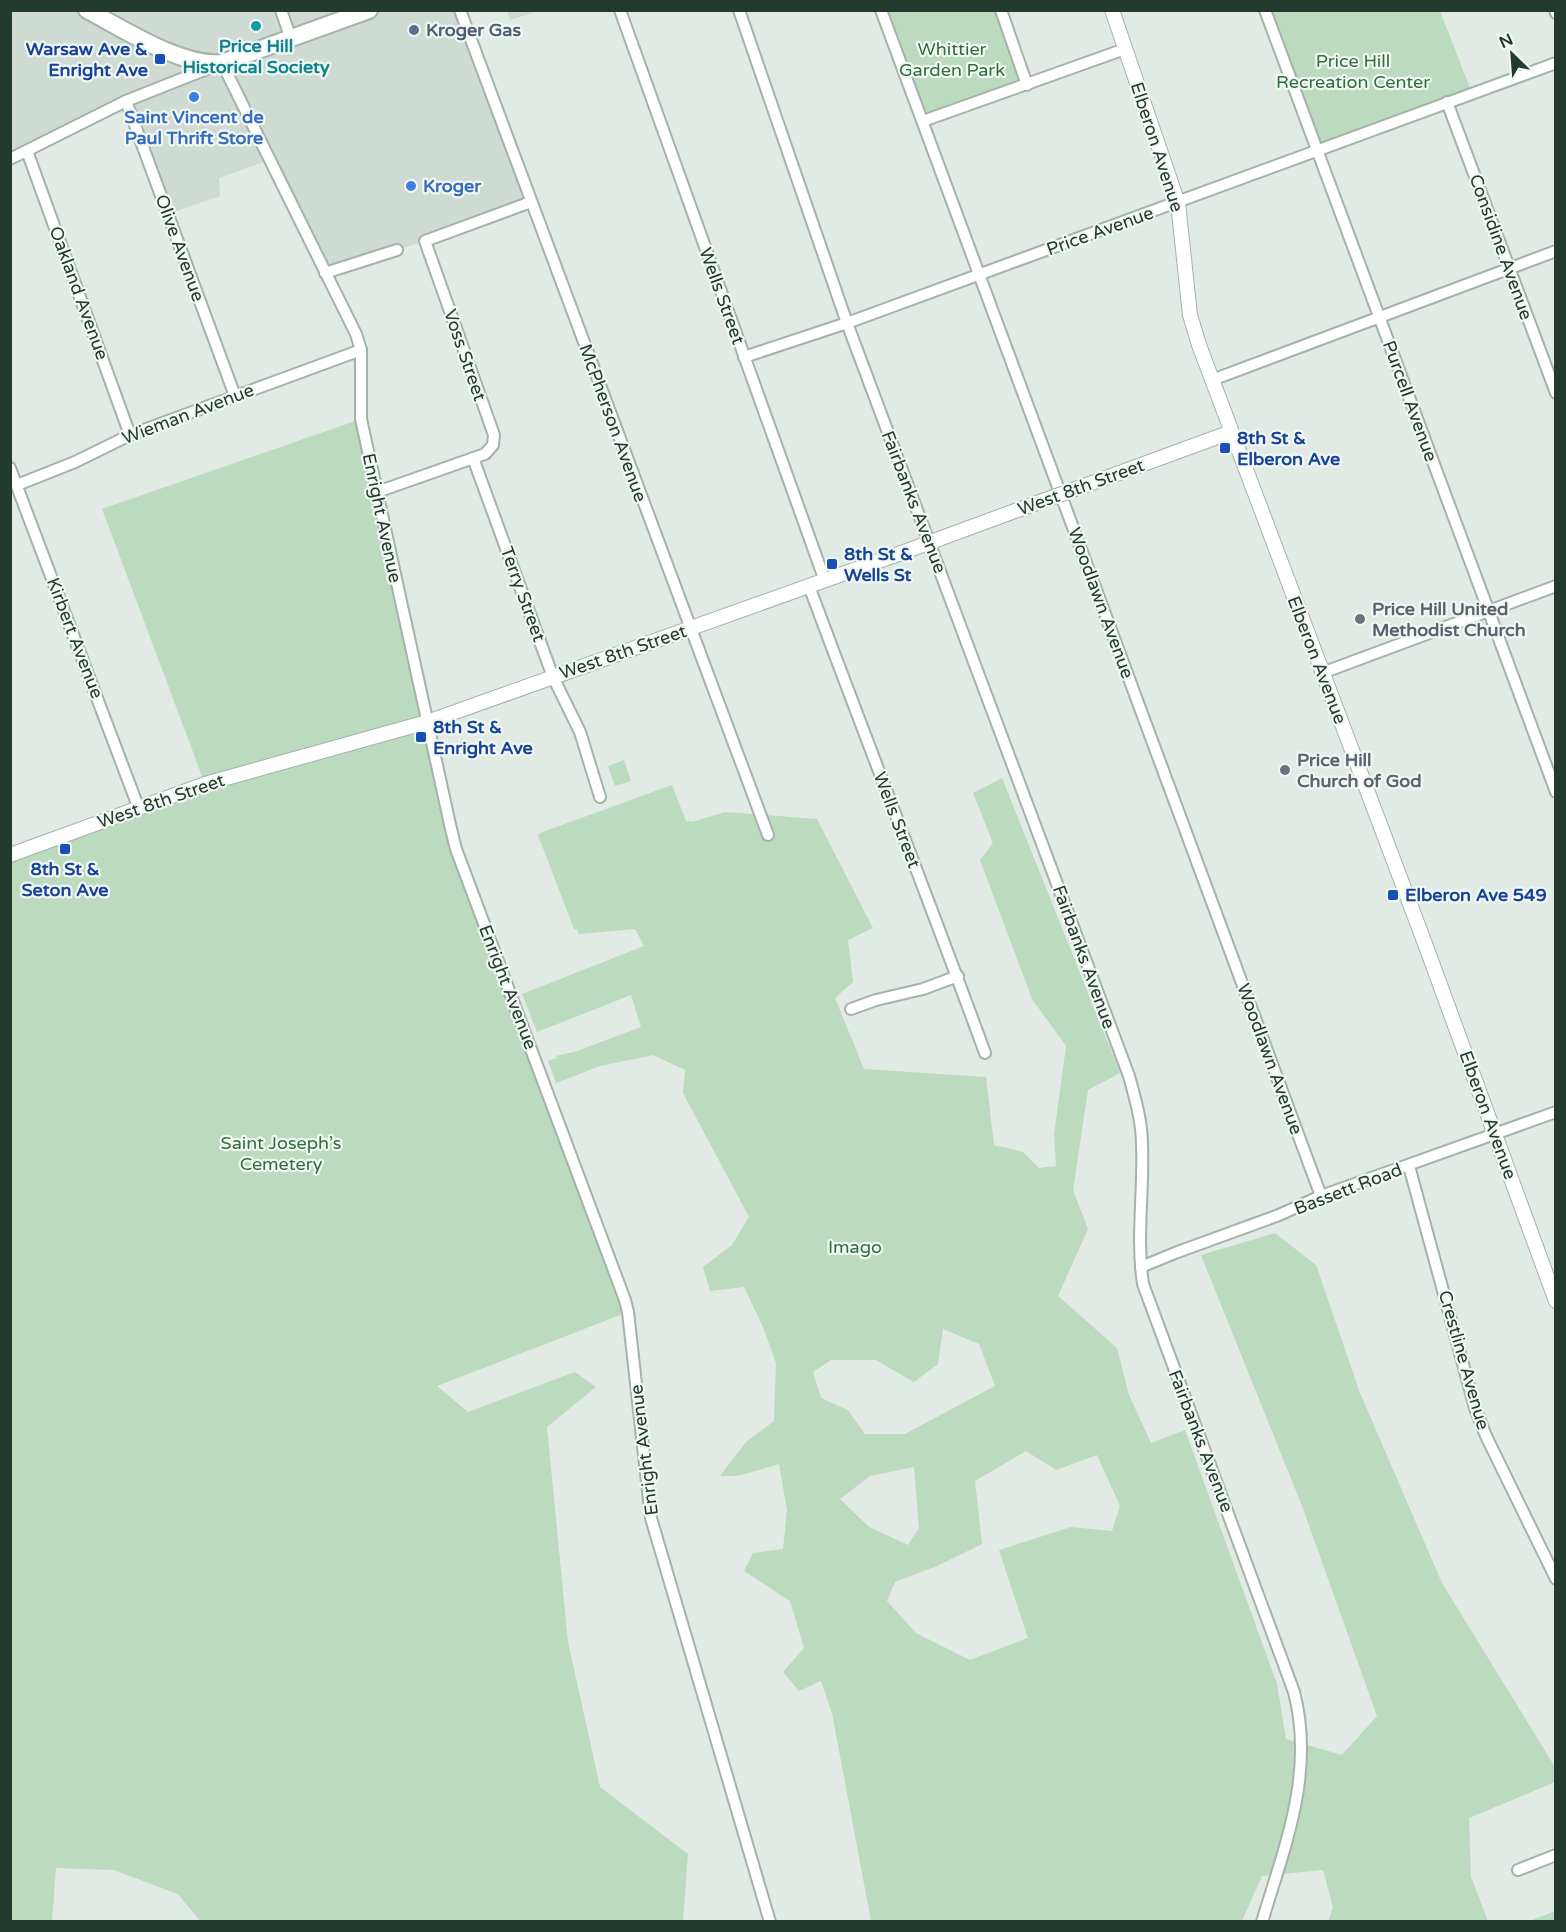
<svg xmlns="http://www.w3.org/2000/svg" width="1566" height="1932" font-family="'Varela Round',sans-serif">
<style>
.built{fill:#cfdad3}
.green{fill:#bcdabd;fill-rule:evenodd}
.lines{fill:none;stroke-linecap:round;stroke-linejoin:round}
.minor-casing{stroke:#a4b2aa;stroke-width:14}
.tertiary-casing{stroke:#a4b2aa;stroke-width:16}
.secondary-casing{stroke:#a1b5a9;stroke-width:20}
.minor{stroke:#fff;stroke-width:10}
.tertiary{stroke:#fff;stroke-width:14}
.secondary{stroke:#fff;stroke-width:16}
.tertiary-bridge-casing{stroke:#a4b2aa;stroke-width:16;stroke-linecap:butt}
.tertiary-bridge{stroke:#fff;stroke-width:14}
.culture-dot{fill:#0f9aa8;stroke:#f1f7f3;stroke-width:2}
.service-dot{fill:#5c6f8a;stroke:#f1f7f3;stroke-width:2}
.transit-dot{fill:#1a4fb4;stroke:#f1f7f3;stroke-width:2}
.shop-dot{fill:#3f7fe0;stroke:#f1f7f3;stroke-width:2}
.worship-dot{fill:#6b7280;stroke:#f1f7f3;stroke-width:2}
.labels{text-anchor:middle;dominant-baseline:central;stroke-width:4.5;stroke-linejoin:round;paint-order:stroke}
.service-label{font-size:18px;font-weight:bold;fill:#4e5e75;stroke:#f1f7f3;text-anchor:start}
.culture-label{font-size:18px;font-weight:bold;fill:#0d838f;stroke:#f1f7f3}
.transit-label{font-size:18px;font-weight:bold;fill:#164399;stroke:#f1f7f3;text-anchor:start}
.park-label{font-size:18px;fill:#306d3a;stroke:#f1f7f3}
.shop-label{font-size:18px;font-weight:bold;fill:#366cbe;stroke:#f1f7f3}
.street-label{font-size:18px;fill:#233a2e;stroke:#f1f7f3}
.worship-label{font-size:18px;font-weight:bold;fill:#5b616d;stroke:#f1f7f3;text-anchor:start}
</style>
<rect width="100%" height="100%" fill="#e1eae4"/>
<g class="built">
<polygon points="507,10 538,10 538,11 510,20"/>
<polygon points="11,11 460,11 531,202 425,241 325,273 269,160 219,178 220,196 168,214 126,101 11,159"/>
</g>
<g class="green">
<polygon points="881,11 1001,11 1027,85 923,121"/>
<polygon points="1265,11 1440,11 1472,93 1318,150"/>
<polygon points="361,419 451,829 628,1312 437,1386 468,1412 575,1372 596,1387 547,1427 568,1642 600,1787 688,1854 683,1921 200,1921 178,1894 114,1870 56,1868 52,1921 11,1922 11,855 205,784 102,509"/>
<polygon points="624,760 631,781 615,786 608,766"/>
<path d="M1002 778 1120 1073 1088 1090 1073 1190 1088 1229 1058 1296 1117 1348 1129 1395 1151 1443 1185 1430 1277 1684 1286 1739 1342 1755 1377 1716 1302 1506 1201 1255 1275 1233 1316 1265 1360 1393 1442 1583 1555 1767V1782L1469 1818 1471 1877 1488 1921H1328L1333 1907 1323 1870 1262 1876 1242 1921H871L832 1713 821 1681 799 1691 783 1672 804 1648 790 1601 744 1571 753 1553 783 1549 787 1510 779 1464 738 1476H720L746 1442 774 1421 776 1363 763 1327 744 1287 710 1291 703 1267 732 1245 749 1217 683 1093 685 1070 653 1055 600 1066 556 1083 548 1061 557 1058 556 1056 574 1052 641 1027 631 995 537 1032 522 994 644 946 635 929 579 934 577 929H574L538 835 540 833 672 785 686 821 692 822 725 812 817 819 873 928 848 940 853 982 835 998 864 1069 986 1077 994 1145 1023 1152 1039 1168 1056 1166 1054 1134 1066 1046 1032 999 980 860 993 843 973 793ZM943 1329 979 1344 995 1386 905 1434H865L848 1410 821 1398 813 1372 831 1360H876L914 1382 938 1364ZM1026 1451 1056 1470 1097 1455 1120 1506 1112 1531 1071 1527 999 1550 1028 1638 970 1660 916 1633 887 1601 895 1582 937 1566 982 1544 975 1481ZM914 1467 919 1528 908 1545 869 1527 840 1499 870 1476Z"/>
<polygon points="1555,1911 1555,1921 1529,1921"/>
</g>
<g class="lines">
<defs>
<g id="minor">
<polyline points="281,10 291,39"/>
<polyline points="460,10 768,835"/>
<polyline points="620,10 825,581"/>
<path d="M739 10 847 323 1129 1076C1135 1098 1142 1121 1142 1145 1144 1191 1136 1237 1143 1284L1294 1692C1315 1773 1285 1845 1262 1922"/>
<polyline points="881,10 1321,1196"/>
<polyline points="1001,10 1027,85"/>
<polyline points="1265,10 1556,792"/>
<polyline points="1555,10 1556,13"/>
<polyline points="126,101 235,396"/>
<polyline points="1447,102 1556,393"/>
<polyline points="923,121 1125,49"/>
<polyline points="27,151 130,435"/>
<polyline points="10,159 126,101 222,63 356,334 361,350 361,419 451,829 456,849 625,1300 628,1312 651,1518 770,1922"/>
<polyline points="325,273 397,250"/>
<polyline points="744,357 847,323 1556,63"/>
<polyline points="1212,380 1556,251"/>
<polyline points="473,458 553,677 580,732 600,797"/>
<polyline points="10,468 139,809"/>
<polyline points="17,485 75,462 130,435 361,350"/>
<polyline points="377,492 485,454 493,445 494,435 425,241 531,202"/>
<path d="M809 586C867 742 928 897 985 1053"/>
<polyline points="1322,673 1556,586"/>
<polyline points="851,1009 876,1000 923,989 958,976"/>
<polyline points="1409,1166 1475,1408 1486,1436 1556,1579"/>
<polyline points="1141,1267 1175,1253 1279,1215 1321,1196 1556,1112"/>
<polyline points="1518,1870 1556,1855"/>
</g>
<g id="tertiary">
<polyline points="1112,10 1178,203 1190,315 1199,345 1424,941 1556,1301"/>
<polyline points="1081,487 1231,432"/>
<polyline points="966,529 1034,504"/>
<polyline points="10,855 205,784 427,722 893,556"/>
</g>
<path id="secondary" d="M87 10C124 29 181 67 222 63L369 10"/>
</defs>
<use href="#minor" class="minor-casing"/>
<use href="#tertiary" class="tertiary-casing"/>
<use href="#secondary" class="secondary-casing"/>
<use href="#minor" class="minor"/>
<use href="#tertiary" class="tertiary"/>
<use href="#secondary" class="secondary"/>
<defs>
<g id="tertiary-bridge">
<polyline points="1034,504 1081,487"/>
<polyline points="893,556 966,529"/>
</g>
</defs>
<use href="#tertiary-bridge" class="tertiary-bridge-casing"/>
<use href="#tertiary-bridge" class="tertiary-bridge"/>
</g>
<circle class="culture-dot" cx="256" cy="26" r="6"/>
<circle class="service-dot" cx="414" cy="30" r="6"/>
<g class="transit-dot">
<rect x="154" y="53" width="12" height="12" rx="3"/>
<rect x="1219" y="442" width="12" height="12" rx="3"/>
<rect x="826" y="558" width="12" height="12" rx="3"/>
<rect x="415" y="731" width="12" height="12" rx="3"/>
<rect x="59" y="843" width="12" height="12" rx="3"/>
<rect x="1387" y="889" width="12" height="12" rx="3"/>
</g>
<g class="shop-dot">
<circle cx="194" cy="97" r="6"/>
<circle cx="411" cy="186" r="6"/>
</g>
<g class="worship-dot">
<circle cx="1360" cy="619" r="6"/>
<circle cx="1285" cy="770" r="6"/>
</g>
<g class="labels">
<g class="service-label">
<text x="426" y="30">Kroger Gas</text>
</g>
<g class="culture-label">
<text x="256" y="46">Price Hill<tspan x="256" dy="21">Historical Society</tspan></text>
</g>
<g class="transit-label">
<text x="148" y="49" text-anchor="end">Warsaw Ave &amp;<tspan x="148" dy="21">Enright Ave</tspan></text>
<text x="1237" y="438">8th St &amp;<tspan x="1237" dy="21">Elberon Ave</tspan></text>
<text x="844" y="554">8th St &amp;<tspan x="844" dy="21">Wells St</tspan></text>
<text x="433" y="727">8th St &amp;<tspan x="433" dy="21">Enright Ave</tspan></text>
<text x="65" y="869" text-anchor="middle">8th St &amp;<tspan x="65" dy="21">Seton Ave</tspan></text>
<text x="1405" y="895">Elberon Ave 549</text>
</g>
<g class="park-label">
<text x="952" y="49">Whittier<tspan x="952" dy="21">Garden Park</tspan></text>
<text x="1353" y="61">Price Hill<tspan x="1353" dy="21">Recreation Center</tspan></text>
<text x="281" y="1143">Saint Joseph’s<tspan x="281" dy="21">Cemetery</tspan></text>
<text x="855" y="1247">Imago</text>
</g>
<g class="shop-label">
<text x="194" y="117">Saint Vincent de<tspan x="194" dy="21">Paul Thrift Store</tspan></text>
<text x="423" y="186" text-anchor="start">Kroger</text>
</g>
<g class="street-label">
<text transform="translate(1157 147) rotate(72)">Elberon Avenue</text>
<text transform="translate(1100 231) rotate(-20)">Price Avenue</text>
<text transform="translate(1501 247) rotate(70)">Considine Avenue</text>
<text transform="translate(180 248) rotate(70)">Olive Avenue</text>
<text transform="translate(79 293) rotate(70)">Oakland Avenue</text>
<text transform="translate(722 296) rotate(70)">Wells Street</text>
<text transform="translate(465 355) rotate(71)">Voss Street</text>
<text transform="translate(1410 401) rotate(70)">Purcell Avenue</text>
<text transform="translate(188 414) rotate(-21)">Wieman Avenue</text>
<text transform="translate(613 423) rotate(70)">McPherson Avenue</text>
<text transform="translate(1081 487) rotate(-20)">West 8th Street</text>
<text transform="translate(914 502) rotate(69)">Fairbanks Avenue</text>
<text transform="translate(382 518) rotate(78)">Enright Avenue</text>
<text transform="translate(523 594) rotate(70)">Terry Street</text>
<text transform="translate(1101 603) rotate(70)">Woodlawn Avenue</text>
<text transform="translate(75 638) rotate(69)">Kirbert Avenue</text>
<text transform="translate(623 652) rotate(-19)">West 8th Street</text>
<text transform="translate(1317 660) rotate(69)">Elberon Avenue</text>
<text transform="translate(161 801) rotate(-19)">West 8th Street</text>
<text transform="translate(897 820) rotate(69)">Wells Street</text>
<text transform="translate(1084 957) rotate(70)">Fairbanks Avenue</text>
<text transform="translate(508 987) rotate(69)">Enright Avenue</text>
<text transform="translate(1270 1059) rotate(70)">Woodlawn Avenue</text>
<text transform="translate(1488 1115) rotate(70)">Elberon Avenue</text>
<text transform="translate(1348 1189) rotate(-21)">Bassett Road</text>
<text transform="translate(1464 1360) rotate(74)">Crestline Avenue</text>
<text transform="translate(1201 1441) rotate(69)">Fairbanks Avenue</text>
<text transform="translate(644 1450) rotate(-97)">Enright Avenue</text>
</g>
<g class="worship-label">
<text x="1372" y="609">Price Hill United<tspan x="1372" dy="21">Methodist Church</tspan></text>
<text x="1297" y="760">Price Hill<tspan x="1297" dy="21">Church of God</tspan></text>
</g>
</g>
<rect width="1566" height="1932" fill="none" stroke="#233a2e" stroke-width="24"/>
<g transform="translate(1512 54) rotate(335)" stroke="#f1f7f3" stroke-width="4.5" paint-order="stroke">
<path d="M0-4.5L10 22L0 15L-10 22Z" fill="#233a2e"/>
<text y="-9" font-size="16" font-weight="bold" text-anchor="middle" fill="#233a2e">N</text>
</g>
</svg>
